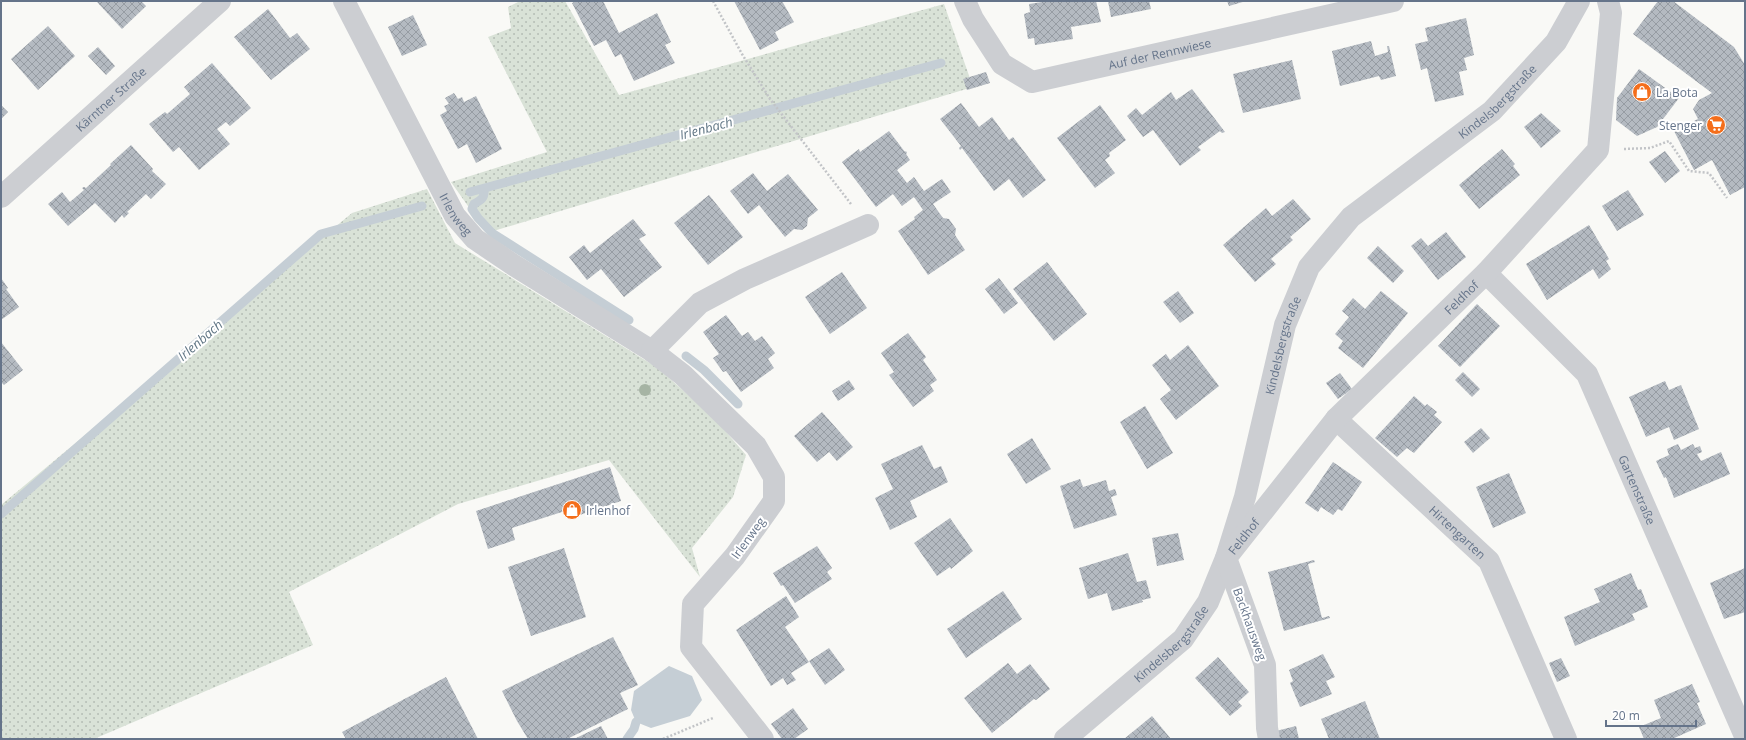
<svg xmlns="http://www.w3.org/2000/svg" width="1746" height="740" font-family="'Open Sans',sans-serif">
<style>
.grass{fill:url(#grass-dots)}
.water{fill:#c5ced5}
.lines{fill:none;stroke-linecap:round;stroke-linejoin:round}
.stream{stroke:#c5ced5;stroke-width:9}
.building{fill:url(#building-cross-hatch)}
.path{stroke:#c2c4c7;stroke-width:2.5;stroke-dasharray:2 2;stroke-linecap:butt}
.street{stroke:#ccced2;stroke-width:22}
.tree{fill:#a6b4a4}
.labels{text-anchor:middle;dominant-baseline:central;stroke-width:4;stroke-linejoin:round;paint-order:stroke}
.street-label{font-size:12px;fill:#65748a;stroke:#fff}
.poi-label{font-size:12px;fill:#65748a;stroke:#fff;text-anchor:start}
.water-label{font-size:13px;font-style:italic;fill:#617685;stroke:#fff}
</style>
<defs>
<pattern id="grass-dots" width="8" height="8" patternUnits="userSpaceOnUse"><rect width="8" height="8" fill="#d9e2d7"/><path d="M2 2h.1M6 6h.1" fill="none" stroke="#b4bcb4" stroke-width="1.8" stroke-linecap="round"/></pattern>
<pattern id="building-cross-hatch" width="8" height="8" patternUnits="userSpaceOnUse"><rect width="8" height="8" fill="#b4bac1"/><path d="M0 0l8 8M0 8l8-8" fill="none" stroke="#969ca3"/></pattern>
</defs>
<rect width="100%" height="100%" fill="#f9f9f6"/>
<g class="grass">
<polygon points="520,1 565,1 619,95 944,4 973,87 487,233 451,182 547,152 488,37 511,28 508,7"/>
<polygon points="427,189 455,243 658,368 715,419 746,455 733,497 692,548 700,577 609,460 458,504 289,592 313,645 94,739 1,739 1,505 352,213"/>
</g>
<polygon class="water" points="669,666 692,676 702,700 690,716 651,728 636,722 631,710 634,691"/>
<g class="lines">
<g class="stream">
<path d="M484 189C485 198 481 200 474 204L472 209 478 218 492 233 629 320"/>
<polyline points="470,192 941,63"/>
<polyline points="686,356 704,370 738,404"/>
<polyline points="1,514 321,234 422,206"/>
<polyline points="627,739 634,729 636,722"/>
</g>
</g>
<g class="building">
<polygon points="98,1 141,1 146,6 122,29 97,2"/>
<polygon points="576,1 603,1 619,33 657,13 671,42 665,45 675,63 634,81 621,54 615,57 606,40 594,46 572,3"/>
<polygon points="734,1 782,1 794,22 775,32 779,40 760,50"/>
<polygon points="1096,1 1101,22 1071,27 1073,39 1035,45 1034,38 1028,39 1024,14 1030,12 1029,4 1049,1"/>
<polygon points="1108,1 1149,1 1151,9 1111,17"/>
<polygon points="1227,1 1246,1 1229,6"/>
<polygon points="1658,1 1673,1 1734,47 1745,65 1745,187 1730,195 1712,160 1694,170 1674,131 1698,119 1693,109 1699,100 1712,93 1633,34"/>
<polygon points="268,9 290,38 297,33 310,49 271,80 234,37"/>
<polygon points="413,15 427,45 402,56 388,27"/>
<polygon points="1466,18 1474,55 1464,58 1467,70 1459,72 1464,95 1435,102 1427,68 1421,70 1415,44 1428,41 1425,28"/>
<polygon points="48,26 75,56 38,90 11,59"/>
<polygon points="1371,41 1375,56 1388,52 1387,46 1389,46 1396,76 1381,80 1379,76 1340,86 1332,51"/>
<polygon points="98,47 115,66 106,75 88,56"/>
<polygon points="1292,60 1301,99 1243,113 1233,74"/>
<polygon points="212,63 251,108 230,126 226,122 217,129 230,144 199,170 179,147 173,152 149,124 165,112 167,114 190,94 184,87"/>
<polygon points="1639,69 1679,98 1657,127 1637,136 1616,120 1617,98"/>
<polygon points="986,72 990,83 967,90 963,79"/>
<polygon points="1192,89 1225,132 1222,133 1220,131 1198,147 1201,150 1180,166 1153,130 1143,137 1127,116 1136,108 1142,115 1171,92 1176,100"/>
<polygon points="454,93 458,99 462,97 464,102 476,96 502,149 476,163 467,144 458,149 440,115 447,111 444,106 449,104 445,98"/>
<polygon points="961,103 979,127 992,117 1009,140 1013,137 1046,180 1023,198 1009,179 994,191 962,148 960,150 959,148 961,146 940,119"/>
<polygon points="1,105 8,112 1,119"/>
<polygon points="1100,105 1126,140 1109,153 1110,156 1105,160 1115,173 1095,188 1057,138"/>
<polygon points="1541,113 1561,131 1541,148 1524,127"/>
<polygon points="889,131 905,152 906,151 907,153 906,154 910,160 897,170 907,183 914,177 924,191 942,179 951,192 933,204 943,218 949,219 956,229 955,235 965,250 928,275 898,231 915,219 914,217 923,210 914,197 902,206 893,194 876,207 842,162 859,149 860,152"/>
<polygon points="131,145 153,169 152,171 166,184 151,199 146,194 127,212 129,213 124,218 122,215 115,223 95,203 68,226 48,204 62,192 70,202 84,190 82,188 84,187 86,188 111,165 110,164"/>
<polygon points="1502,149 1515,164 1513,166 1520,175 1479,209 1459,185"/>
<polygon points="1665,151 1680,171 1665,183 1649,162"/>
<polygon points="753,173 767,191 788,174 818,210 808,218 807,226 802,230 794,229 785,237 759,205 748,214 730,191"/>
<polygon points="1628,190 1644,215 1617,231 1602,206"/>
<polygon points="709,195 743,237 708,265 674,223"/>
<polygon points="1293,199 1311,219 1290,237 1293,240 1271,259 1276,264 1255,282 1223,245 1266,208 1272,216"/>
<polygon points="633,219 646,235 639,239 662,267 624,297 601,269 587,280 569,257 584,245 590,253"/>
<polygon points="1589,225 1609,259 1606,261 1611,269 1599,279 1593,269 1547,300 1526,264"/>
<polygon points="1446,232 1466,257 1438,280 1411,246 1421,238 1428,246"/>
<polygon points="1378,246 1404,271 1393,283 1367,258"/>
<polygon points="1047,262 1087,314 1054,341 1013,289"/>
<polygon points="842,272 867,308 830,334 805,297"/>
<polygon points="1,278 8,288 6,289 19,307 1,320"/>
<polygon points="999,278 1018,303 1004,314 985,289"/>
<polygon points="1178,291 1194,313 1180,323 1163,302"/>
<polygon points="1381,291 1408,313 1363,368 1338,348 1343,341 1335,334 1349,317 1342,311 1353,298 1365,309"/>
<polygon points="1477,304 1500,326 1460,367 1438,346"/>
<polygon points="726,315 742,336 748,332 755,341 762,336 775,353 768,359 774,368 741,392 726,371 723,372 713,358 719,354 703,332"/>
<polygon points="908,333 926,357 923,360 937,380 930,385 934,391 913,407 889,375 894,372 881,353"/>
<polygon points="1,342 23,370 4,385 1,382"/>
<polygon points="1188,345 1219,386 1176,420 1160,399 1171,390 1152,365 1166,354 1170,360"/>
<polygon points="1463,372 1480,389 1472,397 1455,380"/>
<polygon points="1340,373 1352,389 1338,399 1326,383"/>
<polygon points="849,380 855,389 838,401 832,391"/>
<polygon points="1665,381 1669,390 1681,385 1699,429 1674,440 1669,427 1646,437 1629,397"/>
<polygon points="1414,396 1425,406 1427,404 1437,412 1434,415 1442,422 1414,453 1407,448 1397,457 1375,438"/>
<polygon points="1145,406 1173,453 1147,469 1120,422"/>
<polygon points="822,412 853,447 837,461 829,452 817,462 794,436"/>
<polygon points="1481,428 1490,438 1473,453 1464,442"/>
<polygon points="1032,438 1051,469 1026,484 1007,454"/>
<polygon points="1678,444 1681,450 1693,444 1695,448 1700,446 1702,452 1697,454 1701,461 1721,452 1730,474 1674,498 1666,477 1664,478 1656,461 1669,455 1667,449"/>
<polygon points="922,445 934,469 941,466 948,482 910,501 917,517 890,530 875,498 893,489 881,464"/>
<polygon points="1333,462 1362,482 1342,511 1338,509 1333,515 1321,507 1318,512 1305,503"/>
<polygon points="610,467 621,501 568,519 565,511 512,528 515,540 488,549 476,511"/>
<polygon points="1509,473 1526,513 1493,528 1476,487"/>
<polygon points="1080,479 1083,487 1106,480 1109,491 1115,489 1117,495 1111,497 1117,515 1074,529 1060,486"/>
<polygon points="950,518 973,551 951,569 950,567 937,576 914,543"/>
<polygon points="1178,533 1184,560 1157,566 1152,538"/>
<polygon points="817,546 832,568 827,572 832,579 795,603 783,585 781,586 773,573"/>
<polygon points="564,548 586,617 531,636 508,567"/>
<polygon points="1128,553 1137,582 1146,580 1151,598 1142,600 1143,602 1112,611 1107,593 1088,599 1079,568"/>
<polygon points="1314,560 1315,562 1308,564 1322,618 1329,616 1330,618 1284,631 1268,572"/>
<polygon points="1745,568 1745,612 1724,619 1710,583"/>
<polygon points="1631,573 1638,590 1641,589 1648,607 1632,614 1635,620 1575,646 1564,617 1600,602 1594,589"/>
<polygon points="1003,591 1022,619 966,658 947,629"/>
<polygon points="786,596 799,617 785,627 809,662 791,673 796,680 787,685 783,678 771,686 736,630"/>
<polygon points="613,637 638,685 620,693 628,709 567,739 528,739 517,721 502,691"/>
<polygon points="829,648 845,670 825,685 809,661"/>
<polygon points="1323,654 1335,677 1326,681 1332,694 1300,707 1290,683 1293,681 1289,670"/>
<polygon points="1218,657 1249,692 1238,702 1242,706 1230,716 1195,678"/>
<polygon points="1561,658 1570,676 1557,682 1549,663"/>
<polygon points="1008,663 1017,674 1030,664 1050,689 1036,700 1034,699 992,733 964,698"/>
<polygon points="446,677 478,739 346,739 342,732"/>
<polygon points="1692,684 1700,702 1697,703 1706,724 1672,739 1644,739 1639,727 1661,718 1654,700"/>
<polygon points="1365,701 1380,739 1329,739 1321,719"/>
<polygon points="793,708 808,729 794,739 782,739 771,724"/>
<polygon points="1152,716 1171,739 1124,739"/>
<polygon points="601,726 608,739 574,739"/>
<polygon points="1296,726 1299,739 1278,739 1276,731"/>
</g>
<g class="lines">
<g class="path">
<polyline points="713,1 742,54 770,99 851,204"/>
<polyline points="1624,149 1650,148 1669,141 1689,171 1709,173 1727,198"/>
<polyline points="663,739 713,718"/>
</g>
<g class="street">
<path id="s1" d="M344 1 455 216 475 239 512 264 652 351 683 375 756 446 774 477V501L735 556 693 604 691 647 763 739"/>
<path id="s2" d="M965 1 973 19 1002 64 1032 82 1393 1"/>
<path id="s3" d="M1 197 220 1"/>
<path id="s4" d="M1486 273 1587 374 1745 736"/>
<polyline points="652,351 700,303 745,279 868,225"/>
<path id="s5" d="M1336 419 1489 561 1566 739"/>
<path id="s6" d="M1065 739 1183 639 1208 602 1226 558 1245 497 1285 325 1309 267 1351 217 1492 111 1556 42 1579 1"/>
<path id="s7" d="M1269 739 1267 728 1265 665 1226 558 1336 419 1486 273 1598 150 1611 13 1608 1"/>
</g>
</g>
<circle class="tree" cx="645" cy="390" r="6"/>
<defs>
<symbol id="shop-disc" viewBox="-11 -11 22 22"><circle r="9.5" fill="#f46e1b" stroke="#fff"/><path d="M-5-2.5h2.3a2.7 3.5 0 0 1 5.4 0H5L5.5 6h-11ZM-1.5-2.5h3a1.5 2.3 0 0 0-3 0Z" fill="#fff"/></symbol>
<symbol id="supermarket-disc" viewBox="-11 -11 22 22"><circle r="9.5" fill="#f46e1b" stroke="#fff"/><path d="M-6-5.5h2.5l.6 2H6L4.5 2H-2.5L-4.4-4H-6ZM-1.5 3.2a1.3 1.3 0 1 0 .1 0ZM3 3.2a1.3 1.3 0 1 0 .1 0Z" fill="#fff"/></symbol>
</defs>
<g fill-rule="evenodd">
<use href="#shop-disc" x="1631" y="81" width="22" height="22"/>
<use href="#supermarket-disc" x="1705" y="114" width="22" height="22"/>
<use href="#shop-disc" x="561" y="499" width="22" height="22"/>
</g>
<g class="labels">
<g class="street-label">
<text stroke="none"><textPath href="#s2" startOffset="239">Auf der Rennwiese</textPath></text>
<text stroke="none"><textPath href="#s3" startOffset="147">Kärntner Straße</textPath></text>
<text stroke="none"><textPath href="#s6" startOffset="802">Kindelsbergstraße</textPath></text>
<text stroke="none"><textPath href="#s1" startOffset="241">Irlenweg</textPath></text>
<text stroke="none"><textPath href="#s7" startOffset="540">Feldhof</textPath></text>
<text stroke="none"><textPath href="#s6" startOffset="467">Kindelsbergstraße</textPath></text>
<text stroke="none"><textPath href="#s4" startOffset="269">Gartenstraße</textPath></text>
<text stroke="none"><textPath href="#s5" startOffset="166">Hirtengarten</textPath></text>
<text stroke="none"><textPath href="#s7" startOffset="216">Feldhof</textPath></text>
<text transform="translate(748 538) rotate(-54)">Irlenweg</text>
<text transform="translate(1250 624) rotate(70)">Backhausweg</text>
<text stroke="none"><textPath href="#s6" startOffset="143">Kindelsbergstraße</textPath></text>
</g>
<g class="poi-label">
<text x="1656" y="92">La Bota</text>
<text x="1702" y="125" text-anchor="end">Stenger</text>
<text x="586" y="510">Irlenhof</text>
</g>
<g class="water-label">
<text transform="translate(706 128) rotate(-15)">Irlenbach</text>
<text transform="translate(200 340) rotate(-41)">Irlenbach</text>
</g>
</g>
<rect width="1746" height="740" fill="none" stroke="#65748a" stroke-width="4"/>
<path d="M1606 720v6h90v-6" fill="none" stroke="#65748a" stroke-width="2"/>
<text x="1612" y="720" font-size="12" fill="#65748a" stroke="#ffffff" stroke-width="3" paint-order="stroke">20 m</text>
</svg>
